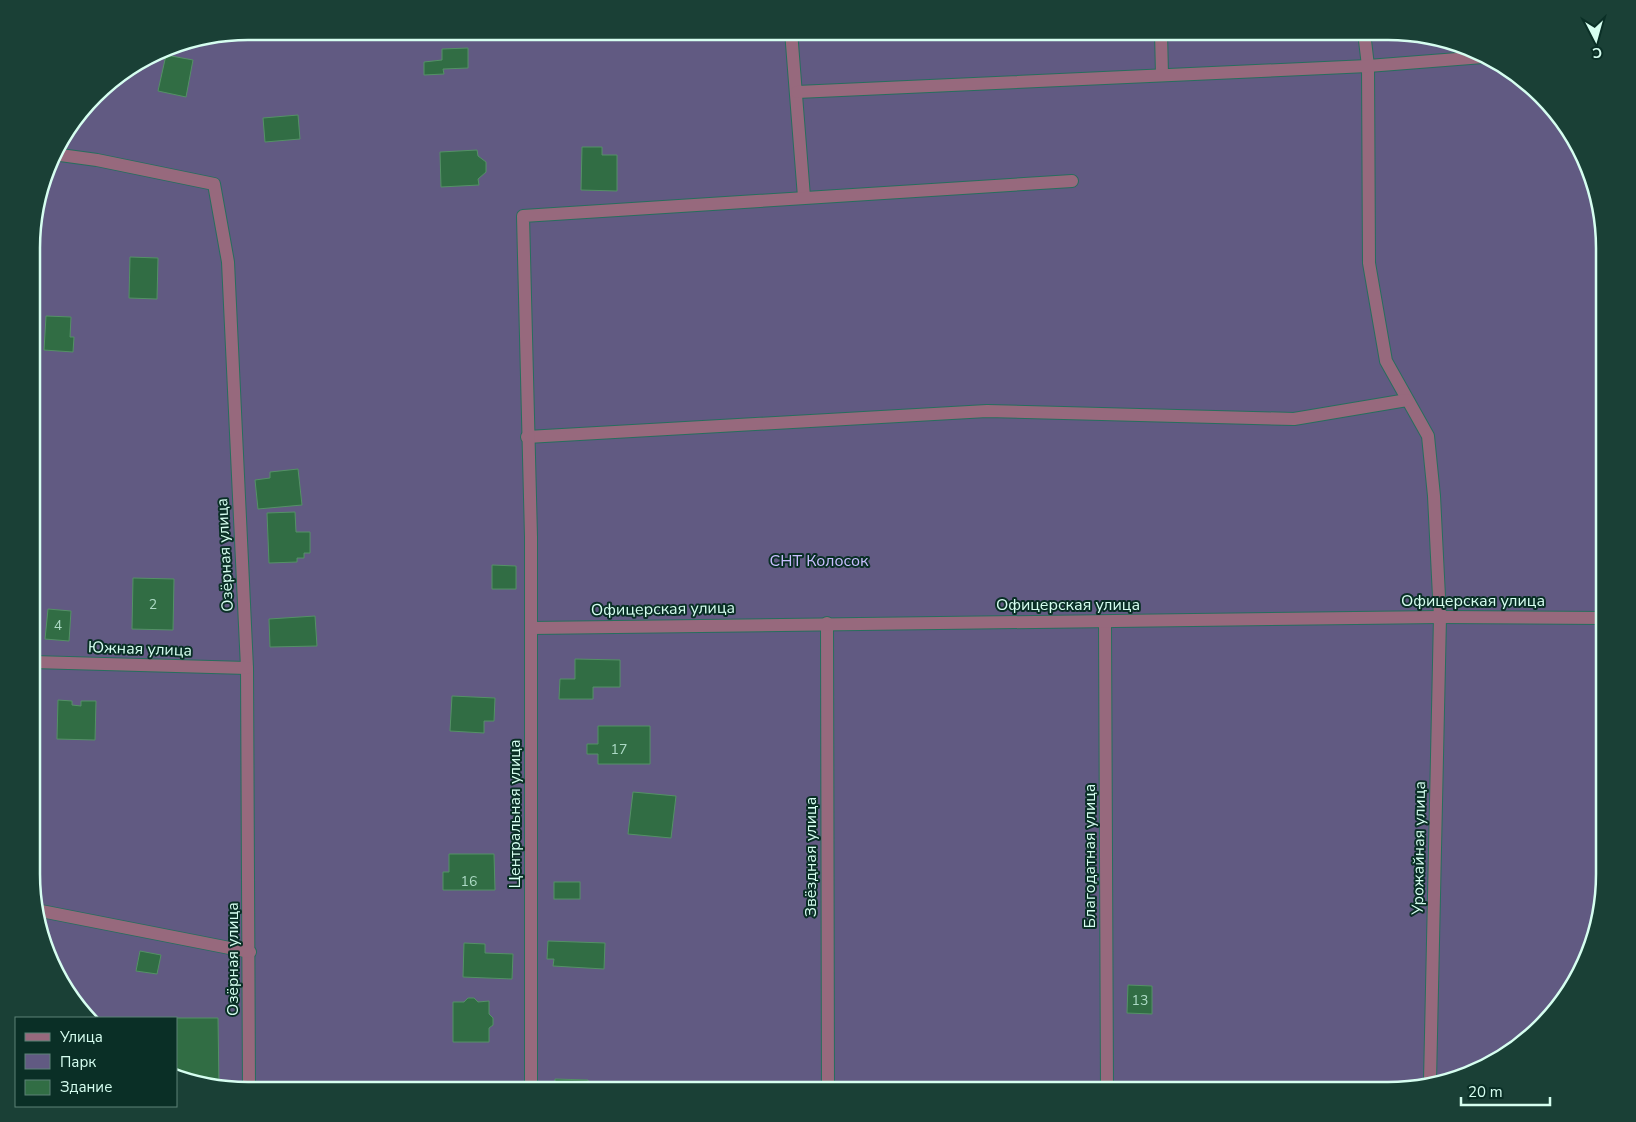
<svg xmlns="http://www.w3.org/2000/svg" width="1636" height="1122" font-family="'Nunito Sans',sans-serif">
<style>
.green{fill:#615a82}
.building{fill:#316d44;stroke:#549166}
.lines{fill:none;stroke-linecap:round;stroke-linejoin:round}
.street-casing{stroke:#276e5d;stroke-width:14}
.street{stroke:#97697d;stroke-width:12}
.labels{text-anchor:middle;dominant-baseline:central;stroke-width:4;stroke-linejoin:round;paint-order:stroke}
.number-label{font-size:14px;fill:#addac5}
.street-label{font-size:16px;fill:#d6fef0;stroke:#0a2f26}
.park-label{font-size:16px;fill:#cabfff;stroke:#0a2f26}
.rim{fill:none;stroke:#d6fef0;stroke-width:2.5}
</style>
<rect width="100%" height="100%" fill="#004e3d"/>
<polygon class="green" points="248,31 1402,32 1458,43 1520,76 1582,152 1604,234 1604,888 1593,944 1560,1006 1484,1068 1388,1091 234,1090 176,1078 176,1018 92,1018 60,982 33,902 33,220 54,152 105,85 166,48"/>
<g class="building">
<polygon points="468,48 468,68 443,69 444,74 424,75 424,62 442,60 442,49"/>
<polygon points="166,55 193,60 186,97 158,91"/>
<polygon points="298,115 300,139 265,142 263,118"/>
<polygon points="582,147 602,147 602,155 617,155 617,191 581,190"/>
<polygon points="477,150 478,156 486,162 486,172 478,179 479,185 441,187 440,152"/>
<polygon points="130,257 158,258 157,299 129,298"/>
<polygon points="46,316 71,317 70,337 74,337 73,352 44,350"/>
<polygon points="298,469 302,505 258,509 255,480 270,478 270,472"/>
<polygon points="295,512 296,532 310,532 310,553 304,553 304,558 297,558 297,562 269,563 267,513"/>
<polygon points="492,565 516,566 516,589 492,589"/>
<polygon points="133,578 174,579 173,630 132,629"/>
<polygon points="48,609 71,611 69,641 45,639"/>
<polygon points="315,616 317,646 270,647 269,619"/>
<polygon points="575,659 620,660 620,687 593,687 593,699 559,699 560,679 575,679"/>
<polygon points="452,696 495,698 494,721 484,721 484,733 450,731"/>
<polygon points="58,700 72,701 72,705 81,706 81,701 96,701 95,740 57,739"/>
<polygon points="598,726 650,726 650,764 598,764 598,754 587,754 587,744 598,744"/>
<polygon points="633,792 676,796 671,838 628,834"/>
<polygon points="449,854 494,854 495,890 443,890 443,872 449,872"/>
<rect x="554" y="882" width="26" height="17"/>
<polygon points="548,941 605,943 604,969 553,966 554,959 547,959"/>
<polygon points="464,943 485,944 485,953 513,954 512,979 463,977"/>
<polygon points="140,951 161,955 157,974 136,971"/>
<polygon points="1128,985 1152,986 1152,1014 1127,1013"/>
<polygon points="468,998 474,998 478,1002 489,1001 489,1014 493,1018 493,1025 489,1028 489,1042 453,1042 453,1002 464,1002"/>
<polygon points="155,1018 218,1018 219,1087 176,1078 176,1018"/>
<polygon points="555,1079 588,1080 588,1090 555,1090"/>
</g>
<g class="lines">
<defs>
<g id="street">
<polyline points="791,31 804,197"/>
<polyline points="1161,32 1162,75"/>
<polyline points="1364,32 1368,66 1369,263 1386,361 1428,436 1434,496 1440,617 1430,1081"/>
<polyline points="797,92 1368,66 1483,57"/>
<polyline points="53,154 97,160 214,184 228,262 247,668 249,1090"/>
<polyline points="527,437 987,411 1294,419 1407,400"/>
<polyline points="1105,622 1107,1091"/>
<polyline points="827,623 828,1091"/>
<polyline points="531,628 1440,617 1604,618"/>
<polyline points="33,662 247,668"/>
<polyline points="36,910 250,952"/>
<polyline points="531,1090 531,537 523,216 1072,181"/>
</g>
</defs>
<use href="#street" class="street-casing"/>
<use href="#street" class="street"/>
</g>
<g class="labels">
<g class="number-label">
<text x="153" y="604">2</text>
<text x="58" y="625">4</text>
<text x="619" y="749">17</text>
<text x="469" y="881">16</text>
<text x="1140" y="1000">13</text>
</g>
<g class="street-label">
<text transform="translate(225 555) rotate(-93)">Озёрная улица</text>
<text x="1473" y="601">Офицерская улица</text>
<text x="1068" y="605">Офицерская улица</text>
<text transform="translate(663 609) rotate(-1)">Офицерская улица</text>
<text transform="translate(140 649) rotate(2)">Южная улица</text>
<text transform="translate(515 814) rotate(-90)">Центральная улица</text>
<text transform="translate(1419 848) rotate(-89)">Урожайная улица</text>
<text transform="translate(1090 856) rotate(-90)">Благодатная улица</text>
<text transform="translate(811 857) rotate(-90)">Звёздная улица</text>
<text transform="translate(233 959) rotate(-90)">Озёрная улица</text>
</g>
<g class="park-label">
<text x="819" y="561">СНТ Колосок</text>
</g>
</g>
<path d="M0 0H1636V1122H0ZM248 40H1388A208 208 0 0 1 1596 248V874A208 208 0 0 1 1388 1082H248A208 208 0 0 1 40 874V248A208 208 0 0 1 248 40Z" fill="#1a4036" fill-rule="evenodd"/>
<path class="rim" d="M248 40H1388A208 208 0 0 1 1596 248V874A208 208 0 0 1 1388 1082H248A208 208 0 0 1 40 874V248A208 208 0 0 1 248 40Z"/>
<rect x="15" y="1017" width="162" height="90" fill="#0a2f26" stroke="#5c8277"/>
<rect x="25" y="1033" width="25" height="8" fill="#97697d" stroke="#5c8277"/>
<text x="60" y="1042" font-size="15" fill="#d6fef0">Улица</text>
<rect x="25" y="1054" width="25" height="15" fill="#615a82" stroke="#5c8277"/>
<text x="60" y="1067" font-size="15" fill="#d6fef0">Парк</text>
<rect x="25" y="1080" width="25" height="15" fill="#316d44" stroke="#5c8277"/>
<text x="60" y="1092" font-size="15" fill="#d6fef0">Здание</text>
<g transform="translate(1596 40) rotate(174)" stroke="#0a2f26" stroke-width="4" paint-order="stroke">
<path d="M0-4L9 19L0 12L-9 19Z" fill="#d6fef0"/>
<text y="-8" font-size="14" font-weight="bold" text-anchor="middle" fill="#d6fef0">С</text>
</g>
<path d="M1461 1097v8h89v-8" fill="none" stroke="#d6fef0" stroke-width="2.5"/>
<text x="1468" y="1097" font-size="15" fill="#d6fef0" stroke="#0a2f26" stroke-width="4" paint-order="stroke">20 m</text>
</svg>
